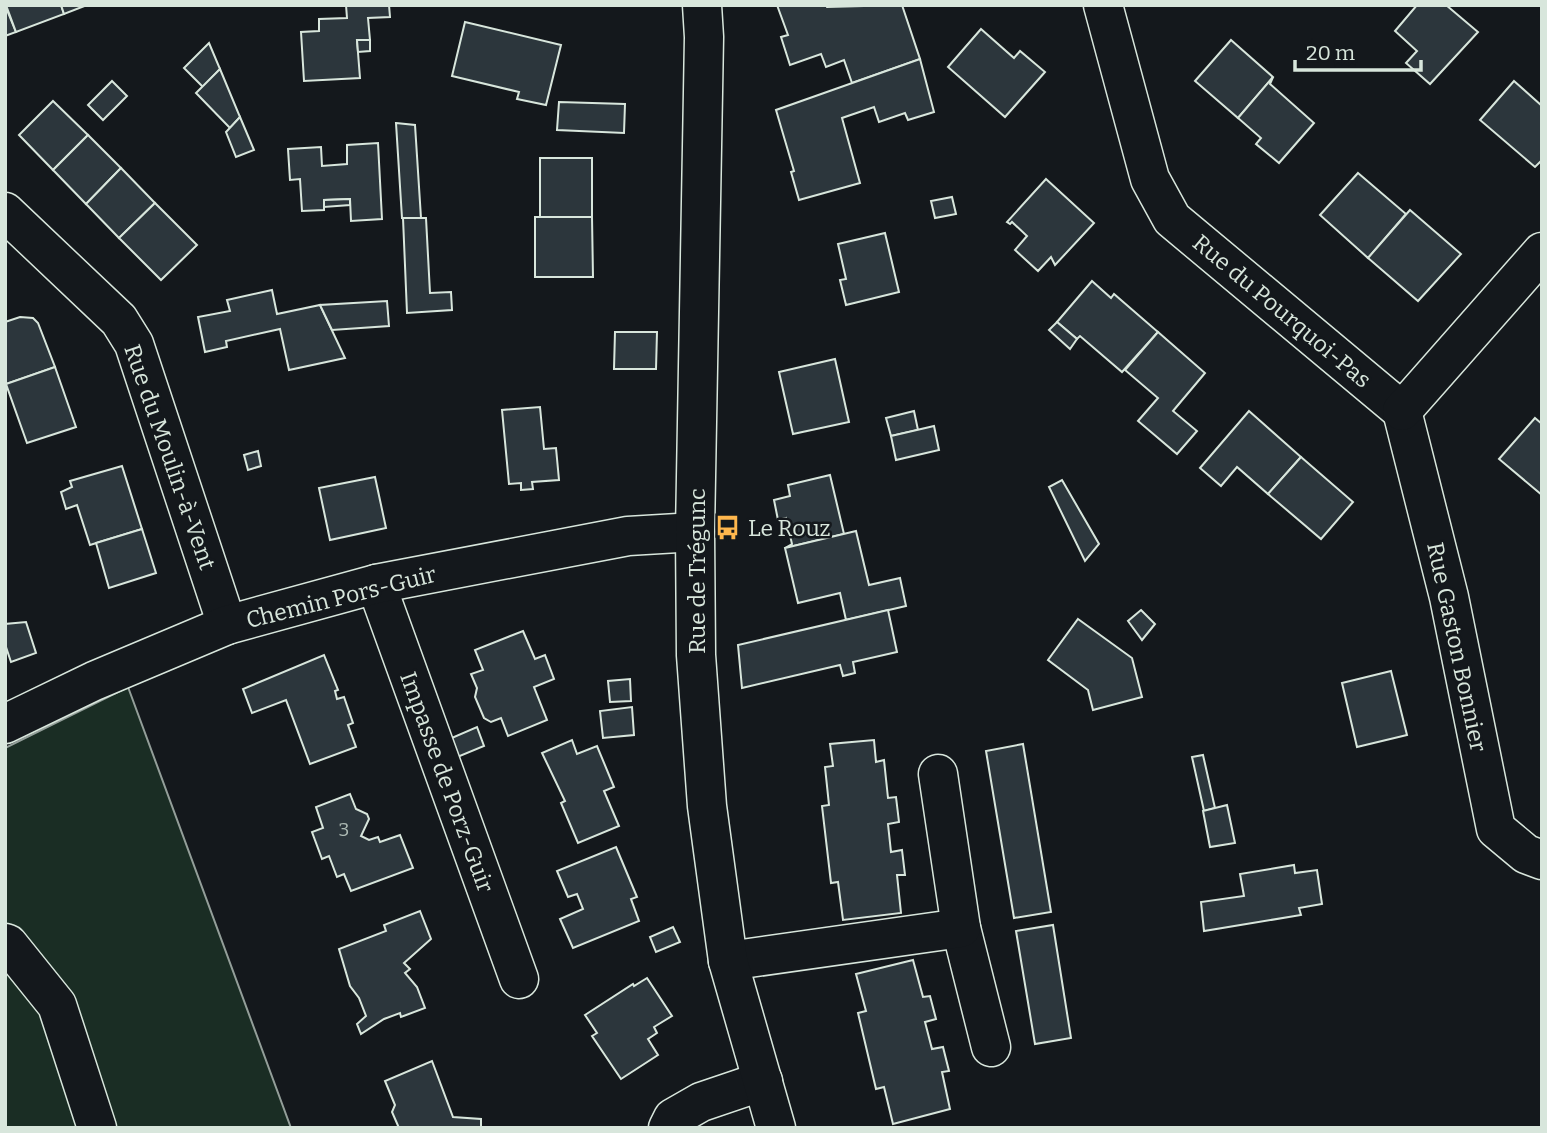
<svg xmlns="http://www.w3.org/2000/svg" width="1547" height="1133" font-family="Bitter,serif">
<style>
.green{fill:#1a2d24;stroke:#939e99;stroke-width:2}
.building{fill:#2c363c;stroke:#d8e6dc;stroke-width:2}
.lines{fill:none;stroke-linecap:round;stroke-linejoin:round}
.minor-casing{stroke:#d8e6dc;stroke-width:41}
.major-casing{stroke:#d8e6dc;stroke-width:41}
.minor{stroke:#14181c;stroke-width:38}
.major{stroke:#14181c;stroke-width:38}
.labels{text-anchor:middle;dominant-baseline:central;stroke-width:5;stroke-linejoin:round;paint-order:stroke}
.number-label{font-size:19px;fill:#adbab4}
.street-label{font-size:23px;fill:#d8e6dc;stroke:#14181c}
.poi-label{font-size:23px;fill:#d8e6dc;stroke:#14181c;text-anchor:start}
</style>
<rect width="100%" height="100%" fill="#14181c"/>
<polygon class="green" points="128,687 291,1128 5,1128 5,748"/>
<g class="building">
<polygon points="5,5 16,32 5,36"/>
<polygon points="6,5 61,5 64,14 16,32"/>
<polygon points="61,5 87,5 64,14"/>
<polygon points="346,5 389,5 390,17 368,18 370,40 357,40 360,78 304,81 301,32 319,31 319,19 347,18"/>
<polygon points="777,5 826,5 827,7 902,5 920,59 852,83 844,60 826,67 821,54 790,65 781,37 788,35"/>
<polygon points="1417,5 1446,5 1478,32 1430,84 1406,63 1417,51 1395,31"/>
<polygon points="465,22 561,45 546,105 517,99 519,92 452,76"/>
<polygon points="981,29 1014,58 1020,51 1045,72 1005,117 948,67"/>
<polygon points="357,40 370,40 370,51 358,52"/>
<polygon points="1231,40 1273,77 1238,118 1195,81"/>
<polygon points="209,43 220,69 203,87 184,68"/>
<polygon points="920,59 934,112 908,120 905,113 879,122 874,107 842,118 860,183 799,200 791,172 794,171 776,110"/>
<polygon points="220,69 240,117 230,128 196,93"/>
<polygon points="1273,77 1270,84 1314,123 1279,163 1256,144 1261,138 1238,118"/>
<polygon points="112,81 127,96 103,120 88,105"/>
<polygon points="1514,81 1542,106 1542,160 1535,167 1480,120"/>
<polygon points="53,101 88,135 53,170 19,135"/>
<polygon points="559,102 625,104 624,133 557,130"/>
<polygon points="240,117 254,150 236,157 226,132"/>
<polygon points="396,123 415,125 421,218 402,218"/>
<polygon points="88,135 121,168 86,204 53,170"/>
<polygon points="378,143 382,219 351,221 350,199 324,200 324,210 302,211 300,179 290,180 288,149 321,147 322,166 347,164 347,145"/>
<rect x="540" y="158" width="52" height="59"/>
<polygon points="121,168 155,203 119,238 86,204"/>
<polygon points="1358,173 1406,214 1368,258 1320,215"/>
<polygon points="1046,179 1094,223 1055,265 1051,257 1038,271 1015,250 1027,236 1012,222 1010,224 1007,222"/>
<polygon points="952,197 956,214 935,218 931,201"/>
<polygon points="350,199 350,205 324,207 324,200"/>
<polygon points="155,203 197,245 161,280 119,238"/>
<polygon points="1410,210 1461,254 1418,301 1368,258"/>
<polygon points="535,217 592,217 593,277 535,277"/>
<polygon points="403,218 426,218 430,293 451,292 452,310 407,313"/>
<polygon points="885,233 899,292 846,305 840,280 846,279 838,244"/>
<polygon points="1092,281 1111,298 1114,294 1158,332 1122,372 1080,336 1077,339 1057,322"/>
<polygon points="272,290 277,314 320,305 345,358 289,370 280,329 226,341 227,347 205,352 198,317 230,311 227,300"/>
<polygon points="387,301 389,326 332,330 320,305"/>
<polygon points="20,317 33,318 38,323 55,367 6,384 5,322"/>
<polygon points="1057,322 1077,339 1070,349 1049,330"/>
<polygon points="615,332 657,332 656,369 614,369"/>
<polygon points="1158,332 1205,373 1173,411 1197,431 1177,454 1138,421 1158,398 1125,370"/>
<polygon points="835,359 849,422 793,434 779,372"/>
<polygon points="55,367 76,427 27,443 6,384"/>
<polygon points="540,407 544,449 556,448 559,480 532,482 533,489 521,490 521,483 509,484 502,410"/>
<polygon points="914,411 918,430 891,436 886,418"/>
<polygon points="1249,411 1301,457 1268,494 1237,467 1221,486 1200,468"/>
<polygon points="1535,418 1542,424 1542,495 1499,459"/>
<polygon points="934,426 939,450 896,460 891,436"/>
<polygon points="258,451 261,466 248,470 244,455"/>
<polygon points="1301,457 1353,502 1321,539 1268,494"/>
<polygon points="122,466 142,529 90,545 77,505 66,509 61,492 72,487 70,481"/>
<polygon points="830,475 844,534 785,548 792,544 786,518 778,520 774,500 790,496 788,485"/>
<polygon points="375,477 386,528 330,540 319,488"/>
<polygon points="1062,480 1099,544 1085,561 1049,487"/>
<polygon points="142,529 156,573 109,588 96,543"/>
<polygon points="856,531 869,585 900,578 906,606 846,620 840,593 798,603 785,548"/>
<polygon points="888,610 897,652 853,662 855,673 843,676 840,665 742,688 738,645"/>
<polygon points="1141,610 1155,624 1142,640 1128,621"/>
<polygon points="1078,619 1132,658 1142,697 1093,710 1088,690 1048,660"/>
<polygon points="26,622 36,653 11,662 5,644 5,624"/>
<polygon points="523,631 535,659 545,655 554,679 534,687 547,720 508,736 501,718 491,722 484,718 475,697 477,688 471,674 483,670 475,650"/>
<polygon points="324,655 338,690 335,691 337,699 344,697 353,723 348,725 356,747 310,764 286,700 252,713 243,689"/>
<polygon points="1391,671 1407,735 1357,747 1342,683"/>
<polygon points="630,679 631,701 610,702 608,681"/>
<polygon points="632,707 634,735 603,738 600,711"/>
<polygon points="477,727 484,746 455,758 447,740"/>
<polygon points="572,740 577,754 597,746 614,787 604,791 619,826 578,843 561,803 565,801 542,753"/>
<polygon points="874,740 876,762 884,760 888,798 896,797 899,822 888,824 891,852 902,850 905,875 897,875 901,913 843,920 838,882 831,883 822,806 829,805 825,767 833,766 830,744"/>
<polygon points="1023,744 1051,912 1014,918 986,751"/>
<polygon points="1203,755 1215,808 1204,811 1192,757"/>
<polygon points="350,794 356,809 367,814 369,819 361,836 369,840 378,837 380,842 400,835 413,868 351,891 344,874 337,877 329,856 322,859 312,832 323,828 316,807"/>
<polygon points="1227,805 1235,843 1210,847 1203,811"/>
<polygon points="616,847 637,897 631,899 639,921 573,948 560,919 583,909 577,894 568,897 557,871"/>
<polygon points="1294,865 1295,873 1317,870 1322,904 1299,908 1301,915 1204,931 1201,902 1244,896 1240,874"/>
<polygon points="420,911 431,939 404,963 410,969 405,973 417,987 425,1008 401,1017 400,1013 384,1019 361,1034 357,1024 366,1016 359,998 350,986 339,949 386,931 384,925"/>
<polygon points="1053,925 1071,1038 1035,1044 1016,931"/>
<polygon points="673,927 680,942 656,952 650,937"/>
<polygon points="913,960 923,997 930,996 936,1019 925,1022 932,1049 943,1047 949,1071 942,1072 950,1109 893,1124 884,1087 876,1089 858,1013 866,1011 856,974"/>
<polygon points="647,978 672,1016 654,1027 657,1033 648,1039 658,1055 621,1079 592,1036 597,1033 585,1015 633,984 634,986"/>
<polygon points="432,1061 453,1117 481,1119 481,1128 399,1128 392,1112 395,1105 385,1081"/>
</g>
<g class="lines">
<defs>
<g id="minor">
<polyline points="1103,5 1150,179 1172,219 1402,411"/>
<polyline points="5,212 119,320 134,344 227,625"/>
<polyline points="1402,411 1449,597 1496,829 1526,854 1542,860"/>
<polyline points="1402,411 1542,252"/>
<polyline points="376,584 519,979"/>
<polyline points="5,724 94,681 227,625 376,584 628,536 695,532"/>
<polyline points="961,928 991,1047"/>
<polyline points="5,943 8,944 57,1005 97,1128"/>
<polyline points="728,961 961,928 938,774"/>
<polyline points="668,1128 673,1118 701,1102 763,1081"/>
</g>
<polyline id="major" points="702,5 704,37 695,532 696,655 707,806 728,961 776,1128"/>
</defs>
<use href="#minor" class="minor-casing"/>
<use href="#major" class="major-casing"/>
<use href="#minor" class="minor"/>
<use href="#major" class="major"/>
</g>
<defs>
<symbol id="bus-bare" viewBox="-9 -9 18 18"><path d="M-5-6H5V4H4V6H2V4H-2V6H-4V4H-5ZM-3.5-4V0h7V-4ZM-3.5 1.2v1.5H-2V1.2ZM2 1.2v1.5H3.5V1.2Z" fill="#ffb74d" stroke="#14181c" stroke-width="2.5" paint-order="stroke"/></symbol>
</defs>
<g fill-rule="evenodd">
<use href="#bus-bare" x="710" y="510" width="35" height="35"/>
</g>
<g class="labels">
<g class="number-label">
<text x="344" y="829">3</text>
</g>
<g class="street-label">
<text transform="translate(1282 311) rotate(40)">Rue du Pourquoi-Pas</text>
<text transform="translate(170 457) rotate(71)">Rue du Moulin-à-Vent</text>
<text transform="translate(697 571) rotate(-90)">Rue de Trégunc</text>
<text transform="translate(341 597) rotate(-14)">Chemin Pors-Guir</text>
<text transform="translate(1457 647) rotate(78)">Rue Gaston Bonnier</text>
<text transform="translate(447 782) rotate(70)">Impasse de Porz-Guir</text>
</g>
<g class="poi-label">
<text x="748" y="528">Le Rouz</text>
</g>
</g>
<rect width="1547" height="1133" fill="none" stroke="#d8e6dc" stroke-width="14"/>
<path d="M1295 60v10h126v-10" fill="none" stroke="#d8e6dc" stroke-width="3.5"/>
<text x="1306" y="60" font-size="21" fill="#d8e6dc" stroke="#14181c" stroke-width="5" paint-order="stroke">20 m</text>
</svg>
